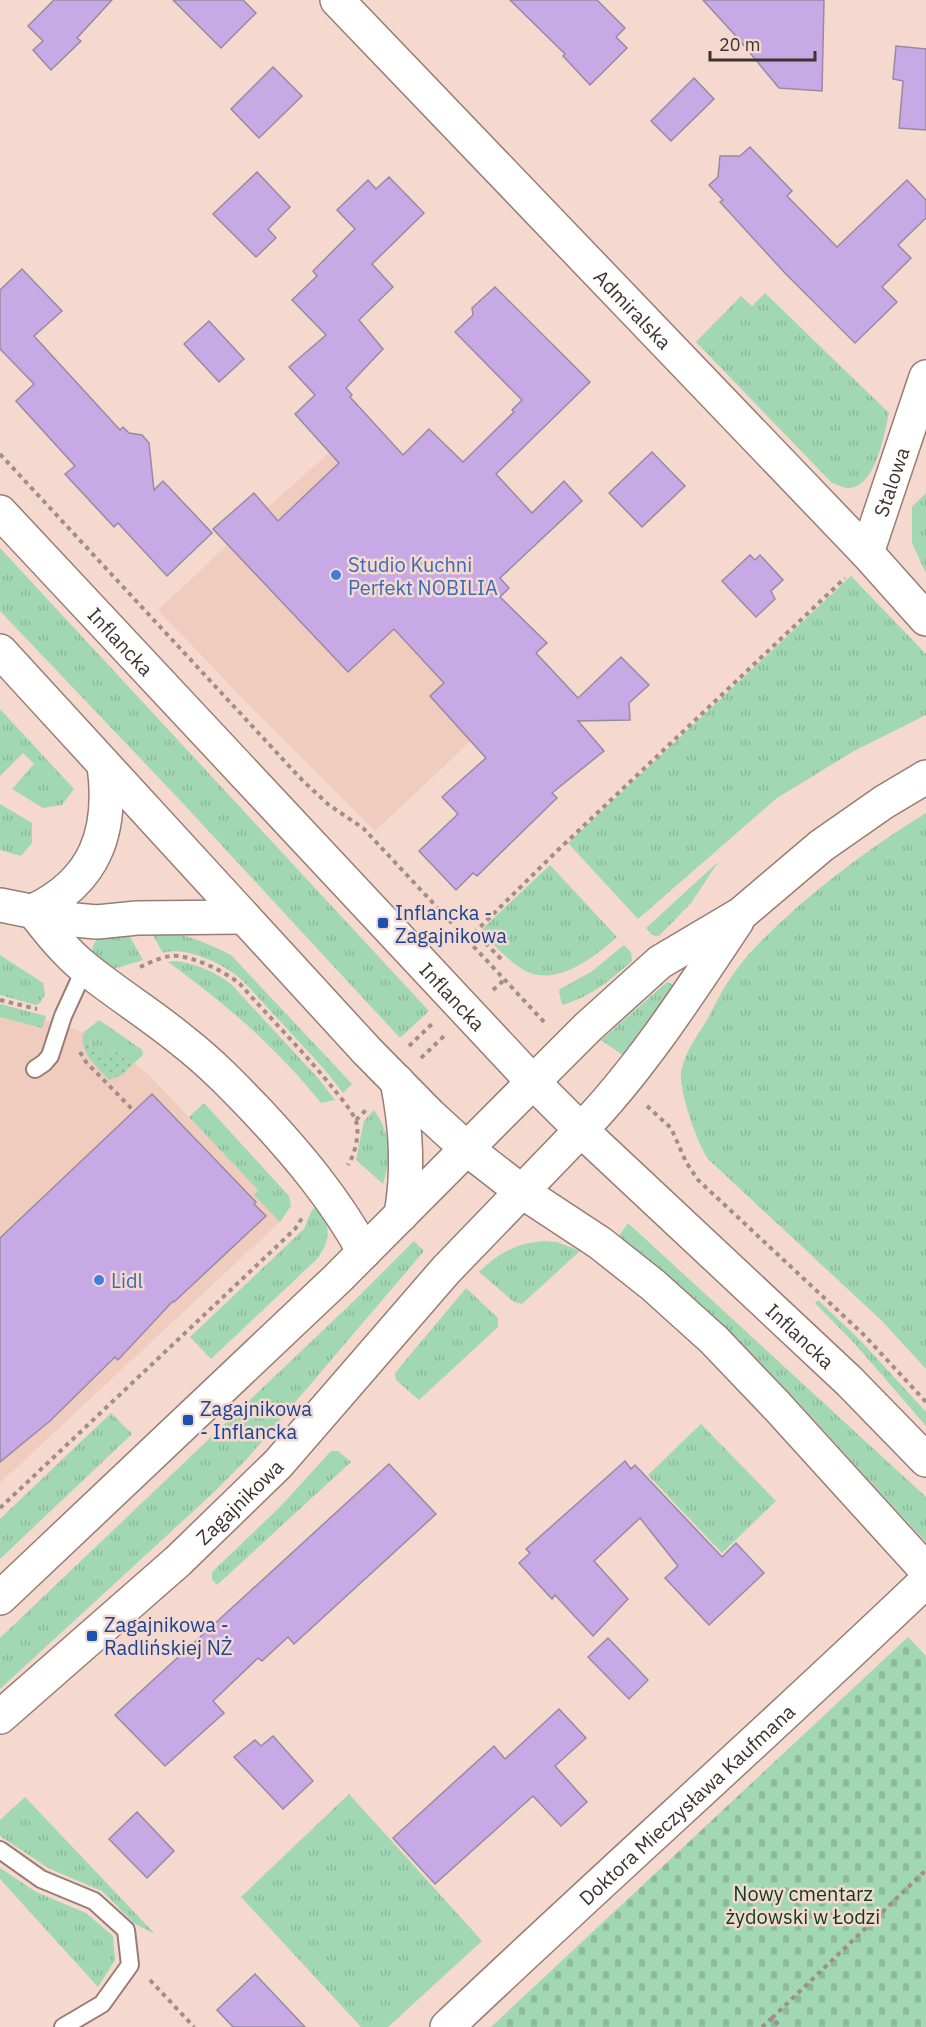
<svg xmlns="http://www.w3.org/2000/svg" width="926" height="2027" font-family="'IBM Plex Sans',sans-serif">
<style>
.built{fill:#f0ccbe}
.grass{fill:url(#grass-tufts)}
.cemetery{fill:url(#cemetery-stones)}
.garden{fill:url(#garden-dots)}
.building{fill:#c7a9e5;stroke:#968ba2;stroke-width:1.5}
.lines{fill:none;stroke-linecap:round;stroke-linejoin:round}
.lane-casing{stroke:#977d73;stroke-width:20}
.street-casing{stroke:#977d73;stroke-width:36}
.secondary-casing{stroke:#977d73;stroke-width:36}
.primary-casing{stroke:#977d73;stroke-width:36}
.path{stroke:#a28e86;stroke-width:4;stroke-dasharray:4.5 4.5;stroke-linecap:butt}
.lane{stroke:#fff;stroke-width:16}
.street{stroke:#fff;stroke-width:33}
.secondary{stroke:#fff;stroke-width:33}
.primary{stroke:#fff;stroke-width:33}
.shop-dot{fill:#3f7fe0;stroke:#f5d9ce;stroke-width:2}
.transit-dot{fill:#1a4fb4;stroke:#f5d9ce;stroke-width:2}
.labels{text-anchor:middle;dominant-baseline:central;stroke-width:5;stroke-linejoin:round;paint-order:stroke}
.street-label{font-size:20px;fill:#3d322e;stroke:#f5d9ce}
.shop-label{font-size:20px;fill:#366cbe;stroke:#f5d9ce;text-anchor:start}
.transit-label{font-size:20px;fill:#164399;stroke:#f5d9ce;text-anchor:start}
.park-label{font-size:20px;fill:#093c21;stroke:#f5d9ce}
</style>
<defs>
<pattern id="grass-tufts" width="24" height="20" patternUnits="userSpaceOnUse" patternTransform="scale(1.5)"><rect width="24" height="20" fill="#a2d7b3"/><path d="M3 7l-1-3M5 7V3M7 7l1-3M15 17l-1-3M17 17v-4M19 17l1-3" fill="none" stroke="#8cb99a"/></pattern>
<pattern id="cemetery-stones" width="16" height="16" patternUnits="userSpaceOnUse" patternTransform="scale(1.5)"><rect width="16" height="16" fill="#a2d7b3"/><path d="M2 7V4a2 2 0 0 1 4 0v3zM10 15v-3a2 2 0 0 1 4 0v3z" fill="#8cb99a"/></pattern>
<pattern id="garden-dots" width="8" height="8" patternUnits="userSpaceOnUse" patternTransform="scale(1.5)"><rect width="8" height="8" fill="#a2d7b3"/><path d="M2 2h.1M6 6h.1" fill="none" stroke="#8cb99a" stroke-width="1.8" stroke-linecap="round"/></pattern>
</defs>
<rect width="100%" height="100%" fill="#f5d9ce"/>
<g class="built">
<polygon points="330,452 539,677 375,831 248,704 158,610 267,508"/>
<polygon points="0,1008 76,1029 134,1063 150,1076 284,1218 0,1483"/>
</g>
<g class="grass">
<path d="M765 293 889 413C884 434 876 490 846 488 842 487 836 484 832 483L696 342 741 296 752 306Z"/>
<polygon points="926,493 926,573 912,543 912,507"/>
<polygon points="0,548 429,1011 400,1038 177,797 0,611"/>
<polygon points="851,576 926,654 926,715 854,751 777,798 638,919 568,843"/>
<polygon points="0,709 74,789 62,805 43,808 12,789 34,764 23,753 0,776"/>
<polygon points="0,804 32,823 32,843 21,856 0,850"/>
<path d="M926 813V1369L883 1322 708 1159C697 1143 679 1091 681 1073 684 1053 697 1036 707 1020 716 1003 725 984 737 969 749 952 765 937 781 922 825 881 874 845 926 813Z"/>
<polygon points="719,861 691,903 659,936 652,935 646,928"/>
<path d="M550 865 617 937C594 958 554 989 522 969 506 959 493 943 480 931Z"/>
<path d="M150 930C183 933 201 940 231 955L352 1084 343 1093 326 1071 243 981C227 965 185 945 163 953Z"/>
<path d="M127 932 143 960 110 970 92 953C92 933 112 935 127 932Z"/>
<path d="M624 945 631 952 632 961C610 980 591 997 562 1005L559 992 560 989 591 972Z"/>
<polygon points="0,955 43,983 45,994 40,1003 36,1005 0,995"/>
<path d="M175 961C194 963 216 972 231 984L318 1078 335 1100 321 1103C276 1047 226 1004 168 962Z"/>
<polygon points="667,982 672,984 675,989 627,1058 601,1040"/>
<polygon points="0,1004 46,1016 42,1028 0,1017"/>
<polygon points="99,1020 141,1049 143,1052 142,1056 132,1065 116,1051 98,1055 91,1049 90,1037 83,1033"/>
<polygon points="204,1103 289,1196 291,1206 280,1222 254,1195 258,1190 189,1117"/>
<path d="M374 1110C391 1134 391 1157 383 1184L356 1160 364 1121Z"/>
<path d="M318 1203C329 1225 333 1236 318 1258L211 1359 190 1337 304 1229 311 1212Z"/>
<path d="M628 1223 926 1497V1542C827 1437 736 1323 619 1236Z"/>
<polygon points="414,1241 424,1251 246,1460 212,1494 0,1689 0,1638 358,1297"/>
<path d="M544 1241 557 1242 580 1251 522 1304 514 1302 479 1272C498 1253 517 1243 544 1241Z"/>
<polygon points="466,1288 498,1318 498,1327 419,1400 396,1380 395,1373"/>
<polygon points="818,1300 859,1339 926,1412 926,1426 855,1344 815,1303"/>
<polygon points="111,1413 132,1434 0,1559 0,1519"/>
<polygon points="701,1424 776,1501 722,1553 648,1475"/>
<polygon points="331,1451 338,1451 351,1462 217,1585 212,1579 212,1572 280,1507"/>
<polygon points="349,1794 482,1941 388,2027 361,2027 241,1897"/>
<polygon points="25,1797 155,1934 135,1924 102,1891 50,1869 0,1836 0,1820"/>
<polygon points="0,1868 36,1892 86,1913 113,1936 115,1960 98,1987 0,1879"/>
</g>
<polygon class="cemetery" points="908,1637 926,1656 926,2027 491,2027"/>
<path class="garden" d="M83 1033 90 1037V1046L98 1055 116 1051 132 1065 122 1075 109 1080C96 1065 80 1055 83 1033Z"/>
<g class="building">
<polygon points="54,0 112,0 77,38 81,41 51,70 33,50 43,41 28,26"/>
<polygon points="173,0 243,0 256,13 221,48"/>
<polygon points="510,0 597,0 625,28 616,37 627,48 590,85 563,56 565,54"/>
<polygon points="703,0 824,0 822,91 779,88 735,35"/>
<polygon points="896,46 926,49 926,130 899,128 903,81 893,79"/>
<polygon points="273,67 302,96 259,138 231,109"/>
<polygon points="694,78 714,99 671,141 651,121"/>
<polygon points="750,147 792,191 787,196 837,247 907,180 926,200 926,218 898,245 911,258 882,287 897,302 855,343 784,272 720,202 723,200 709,185 718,177 720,156 740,156"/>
<polygon points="257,172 290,207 268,229 276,238 256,257 213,214"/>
<polygon points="389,177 424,213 372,264 393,287 359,320 383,349 346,388 352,395 350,397 403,455 429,429 463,462 514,412 512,410 522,400 455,332 473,315 472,308 495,287 590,382 496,474 532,513 564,481 582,501 500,578 509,588 500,597 547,643 536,653 578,698 621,657 649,685 629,703 630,720 578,721 604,751 552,793 557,798 477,876 473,873 456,890 419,851 458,814 442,797 486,758 430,696 444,683 394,629 348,672 213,529 254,493 278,521 339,463 295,414 315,395 289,367 326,335 292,300 317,276 313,271 355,229 337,210 368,180 376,189"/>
<polygon points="22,269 62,311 34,336 120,430 123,427 129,433 142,435 149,443 154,490 163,481 212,533 167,576 118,523 114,527 65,474 75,466 16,401 34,384 0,349 0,290"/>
<polygon points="209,321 244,359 219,382 184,344"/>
<polygon points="652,452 685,486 642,527 609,493"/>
<polygon points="750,555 755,560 760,555 783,580 771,591 775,599 756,617 722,581"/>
<polygon points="152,1094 256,1202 254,1204 266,1216 174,1302 173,1301 118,1360 115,1357 50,1421 0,1462 0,1238"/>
<polygon points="625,1461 631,1469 635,1465 722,1557 736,1543 764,1573 709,1625 665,1578 678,1566 640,1518 594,1561 628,1599 593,1636 555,1595 552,1599 519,1563 530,1553 526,1549"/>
<polygon points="389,1464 436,1514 294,1644 288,1637 262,1661 258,1658 213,1701 224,1713 165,1766 115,1715"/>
<polygon points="608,1638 648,1680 629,1699 588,1657"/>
<polygon points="559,1709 586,1738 555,1766 587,1802 561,1826 533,1796 435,1884 393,1838 494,1746 505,1759"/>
<polygon points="273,1736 313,1781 283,1809 234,1757 255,1740 261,1746"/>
<polygon points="137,1812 174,1851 147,1878 109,1839"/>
<polygon points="255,1974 305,2027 233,2027 217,2010"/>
</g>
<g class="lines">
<defs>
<g id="lane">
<polyline points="35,1069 44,1063 50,1056 63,1016 85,968"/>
<polyline points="0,1850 41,1879 94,1901 126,1930 130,1965 102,2004 63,2027"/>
</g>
<g id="street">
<path id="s1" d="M337 0 867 553 926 619"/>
<path id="s2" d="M867 553 926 377"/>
<polyline points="0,905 75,920 97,922 137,918 244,917"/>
<path d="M33 911C49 931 65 952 85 968 117 994 153 1016 184 1042 211 1063 234 1087 257 1111 298 1155 336 1200 364 1252"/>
<path d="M33 911C96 881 113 831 104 765"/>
<polyline points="533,1082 588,1027 660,962 741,914 821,846 884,802 926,777"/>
<path d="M581 1130C641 1068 689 993 737 921"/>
<path id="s3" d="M447 2027C605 1877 768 1732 926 1581"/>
</g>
<g id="secondary">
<path d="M397 1081C406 1125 409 1170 401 1215"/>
<polyline points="0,1598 338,1278 533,1082"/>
<path id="s4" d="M0 1717 178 1561 278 1464 446 1270 581 1130"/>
</g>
<g id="primary">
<path id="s5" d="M0 512 533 1082 581 1130 849 1381 926 1460"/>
<polyline points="0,651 367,1051 430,1115 467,1149 521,1191 600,1243 653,1285 714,1340 777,1406 926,1570"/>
</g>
</defs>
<use href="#lane" class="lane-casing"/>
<use href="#street" class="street-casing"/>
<use href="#secondary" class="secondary-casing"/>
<use href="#primary" class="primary-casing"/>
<g class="path">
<polyline points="0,454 303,781 329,805 363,828 546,1024"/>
<polyline points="501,959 475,932 557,851 845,578"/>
<path d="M140 967C149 963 161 957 171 956 190 954 226 972 240 984 270 1018 303 1051 332 1087 340 1097 351 1109 356 1121 360 1133 355 1154 348 1165"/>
<polyline points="493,990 504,980"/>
<polyline points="0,1000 37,1009"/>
<polyline points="409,1046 432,1024"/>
<polyline points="80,1052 86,1062 134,1111"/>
<polyline points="421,1058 444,1036"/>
<polyline points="647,1106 671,1128 686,1162 698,1180 864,1335 926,1402"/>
<polyline points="356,1120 368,1108"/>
<polyline points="0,1508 295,1229 302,1218"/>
<polyline points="150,1980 194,2027"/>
<polyline points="772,2018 926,1870"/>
<polyline points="762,2027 772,2018 781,2027"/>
</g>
<use href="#lane" class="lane"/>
<use href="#street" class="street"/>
<use href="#secondary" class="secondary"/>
<use href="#primary" class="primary"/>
</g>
<g class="shop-dot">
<circle cx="336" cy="575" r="6"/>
<circle cx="99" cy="1280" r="6"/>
</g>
<g class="transit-dot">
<rect x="377" y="917" width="12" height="12" rx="3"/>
<rect x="182" y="1414" width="12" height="12" rx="3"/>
<rect x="86" y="1630" width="12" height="12" rx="3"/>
</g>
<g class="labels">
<g class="street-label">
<text stroke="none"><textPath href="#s1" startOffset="428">Admiralska</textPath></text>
<text stroke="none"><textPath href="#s2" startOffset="75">Stalowa</textPath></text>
<text stroke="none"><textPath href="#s5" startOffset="177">Inflancka</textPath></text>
<text stroke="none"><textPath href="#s5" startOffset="663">Inflancka</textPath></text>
<text stroke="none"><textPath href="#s5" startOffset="1149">Inflancka</textPath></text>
<text stroke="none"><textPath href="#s4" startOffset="322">Zagajnikowa</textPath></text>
<text stroke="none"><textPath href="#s3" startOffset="327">Doktora Mieczysława Kaufmana</textPath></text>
</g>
<g class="shop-label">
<text x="348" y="564">Studio Kuchni<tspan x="348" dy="23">Perfekt NOBILIA</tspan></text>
<text x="111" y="1280">Lidl</text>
</g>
<g class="transit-label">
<text x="395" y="912">Inflancka -<tspan x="395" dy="23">Zagajnikowa</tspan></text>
<text x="200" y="1408">Zagajnikowa<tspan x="200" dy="23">- Inflancka</tspan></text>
<text x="104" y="1624">Zagajnikowa -<tspan x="104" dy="23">Radlińskiej NŻ</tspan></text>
</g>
<g class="park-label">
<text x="803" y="1893">Nowy cmentarz<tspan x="803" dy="23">żydowski w Łodzi</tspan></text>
</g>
</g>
<path d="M710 51v9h105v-9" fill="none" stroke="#3d322e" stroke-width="3"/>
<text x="719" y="51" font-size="18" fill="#3d322e" stroke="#f5d9ce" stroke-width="4.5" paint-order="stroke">20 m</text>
</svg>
